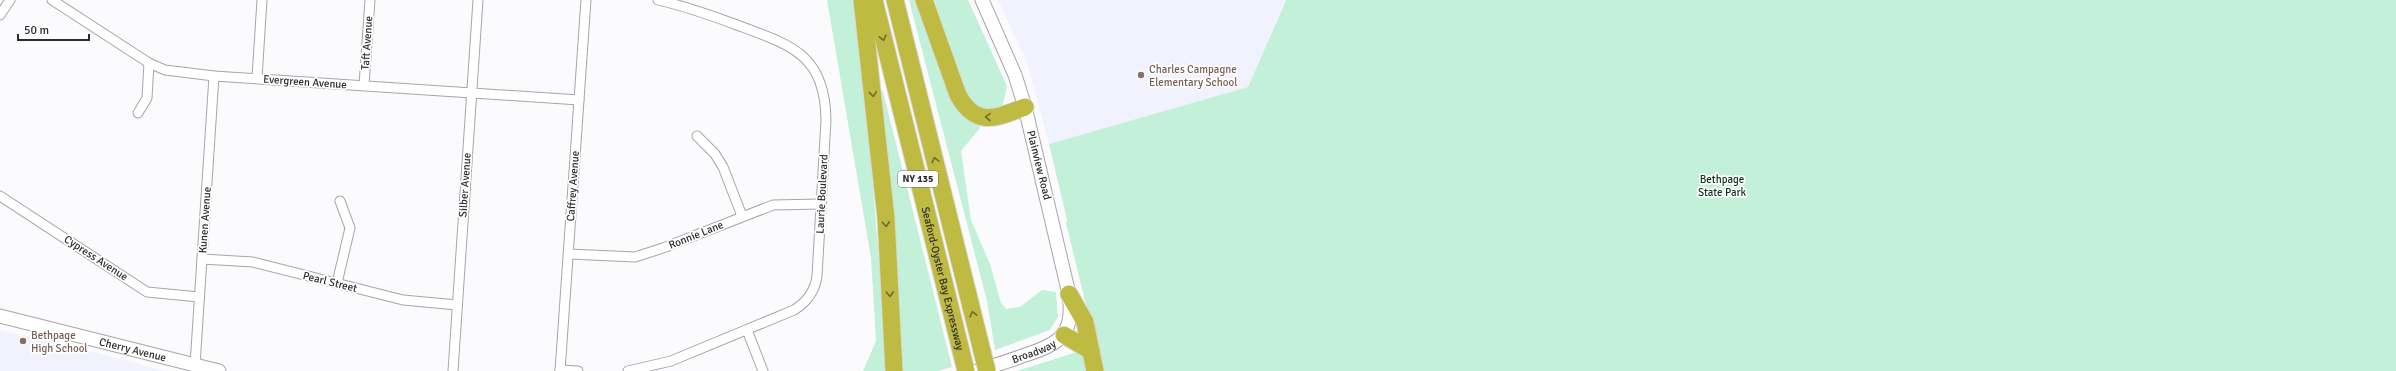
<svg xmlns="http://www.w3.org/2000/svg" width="2396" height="371" font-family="Signika,sans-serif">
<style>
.built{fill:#f1f2fd}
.green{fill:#c3f0d8}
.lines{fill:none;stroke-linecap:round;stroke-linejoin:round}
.minor-casing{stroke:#a6a6aa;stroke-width:11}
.secondary-casing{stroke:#a6a6aa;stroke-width:15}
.motorway-casing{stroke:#d9d9d9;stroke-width:19}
.minor{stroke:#fff;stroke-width:9}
.secondary{stroke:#fff;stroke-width:13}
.motorway{stroke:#beba42;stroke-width:17}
.motorway-bridge-casing{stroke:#d9d9d9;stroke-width:19;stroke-linecap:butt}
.motorway-bridge{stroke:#beba42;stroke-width:17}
.oneway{stroke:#6d6b36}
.education-dot{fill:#8d6e63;stroke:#fff;stroke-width:1.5}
.labels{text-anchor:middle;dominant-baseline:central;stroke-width:3.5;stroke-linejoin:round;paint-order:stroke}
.shield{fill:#fff;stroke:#6b6b6c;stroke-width:1}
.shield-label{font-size:10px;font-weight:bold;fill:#2b2b2d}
.street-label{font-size:11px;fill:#2b2b2d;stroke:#fff}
.education-label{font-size:11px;fill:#785e54;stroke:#fff;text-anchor:start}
.park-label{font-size:11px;fill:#113022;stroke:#fff}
</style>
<rect width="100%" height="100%" fill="#fbfbfe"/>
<g class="built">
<polygon points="998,0 1285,0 1248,87 1049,144 1027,63"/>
<polygon points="0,330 93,352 165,371 0,371"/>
</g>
<g class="green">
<polygon points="827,0 856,0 859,16 888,371 863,371 876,341 871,258"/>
<polygon points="909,0 918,0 980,128 961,151 971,220 990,264 1001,303 1006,309 1020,307 1042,290 1056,292 1058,317 1050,330 995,350 987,301"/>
<polygon points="934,0 968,0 1007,86 1002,108 993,111 980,109 968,96"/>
<polygon points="1286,0 2396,0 2396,371 1102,371 1066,223 1067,220 1049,144 1248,87"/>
<polygon points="880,89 883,92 952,367 938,371 899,371"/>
<polygon points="1077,352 1085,352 1089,371 1017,371"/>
</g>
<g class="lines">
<defs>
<g id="minor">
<polyline points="52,0 149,63 165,70 214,76 579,100"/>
<polyline points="0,15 10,0"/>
<polyline points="257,78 262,0"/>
<polyline points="364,85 370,0"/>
<polyline points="138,113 147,98 149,63"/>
<polyline points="697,136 715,154 723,167 742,216"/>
<polyline points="0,196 147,292 199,297"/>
<polyline points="569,254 635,257 663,248 773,205 821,204"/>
<polyline points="202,259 253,262 403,300 457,305"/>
<polyline points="337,283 350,228 340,201"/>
<polyline points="747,330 763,371"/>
<polyline points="195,365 214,76"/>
<polyline points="560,370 578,371"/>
<polyline points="453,371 478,0"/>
<polyline points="560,371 586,0"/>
<path d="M628 371 671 361 794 310C807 302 815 291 817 276L826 120C825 54 791 45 737 25 710 15 685 6 658 0"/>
</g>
<g id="secondary">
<path id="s1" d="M0 316 219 371"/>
<path id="s2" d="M977 371C993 366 1009 361 1025 355 1060 344 1075 334 1069 294L1025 107 1015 75 982 0"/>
</g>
<g id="motorway">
<polyline points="862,0 886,218 894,371"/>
<path id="s3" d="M874 0 966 371"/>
<polyline points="895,0 982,351"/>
<path d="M924 0 958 95C976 128 996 118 1025 107"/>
<polyline points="1069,294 1085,322 1095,371"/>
<polyline points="1064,335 1091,351"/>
</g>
</defs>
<use href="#minor" class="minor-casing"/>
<use href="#secondary" class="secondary-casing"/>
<use href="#motorway" class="motorway-casing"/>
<use href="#minor" class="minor"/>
<use href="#secondary" class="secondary"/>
<use href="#motorway" class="motorway"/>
<defs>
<polyline id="motorway-bridge" points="982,351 987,371"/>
</defs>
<use href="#motorway-bridge" class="motorway-bridge-casing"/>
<use href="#motorway-bridge" class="motorway-bridge"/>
</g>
<defs><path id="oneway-chevron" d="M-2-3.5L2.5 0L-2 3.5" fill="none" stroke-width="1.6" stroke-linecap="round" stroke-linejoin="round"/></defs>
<g class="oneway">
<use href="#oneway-chevron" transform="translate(883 38) rotate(76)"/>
<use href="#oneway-chevron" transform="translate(873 94) rotate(84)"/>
<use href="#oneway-chevron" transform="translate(988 117) rotate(-178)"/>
<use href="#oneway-chevron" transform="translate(935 160) rotate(-104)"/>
<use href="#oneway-chevron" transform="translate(886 224) rotate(87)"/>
<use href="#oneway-chevron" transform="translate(890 294) rotate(87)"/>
<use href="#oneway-chevron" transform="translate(973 314) rotate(-104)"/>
</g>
<g class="education-dot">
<circle cx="1141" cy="75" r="4"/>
<circle cx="23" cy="341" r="4"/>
</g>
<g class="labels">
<rect class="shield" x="898" y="171" width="40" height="16" rx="3"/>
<g class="shield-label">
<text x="918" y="179">NY 135</text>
</g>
<g class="street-label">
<text transform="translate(367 43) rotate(-86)">Taft Avenue</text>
<text transform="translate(305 82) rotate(4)">Evergreen Avenue</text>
<text transform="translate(1039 165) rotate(76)">Plainview Road</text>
<text transform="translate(465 185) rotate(-86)">Silber Avenue</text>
<text transform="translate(573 186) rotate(-86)">Caffrey Avenue</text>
<text transform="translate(822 194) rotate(-87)">Laurie Boulevard</text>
<text transform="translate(205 220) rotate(-86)">Kunen Avenue</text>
<text transform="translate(696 235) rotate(-22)">Ronnie Lane</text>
<text transform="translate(96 258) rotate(33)">Cypress Avenue</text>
<text stroke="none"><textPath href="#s3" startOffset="287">Seaford-Oyster Bay Expressway</textPath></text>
<text transform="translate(330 282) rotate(14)">Pearl Street</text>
<text stroke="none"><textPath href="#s1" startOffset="137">Cherry Avenue</textPath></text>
<text stroke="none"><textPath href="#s2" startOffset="60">Broadway</textPath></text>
</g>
<g class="education-label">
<text x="1149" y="69">Charles Campagne<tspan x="1149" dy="13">Elementary School</tspan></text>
<text x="31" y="335">Bethpage<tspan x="31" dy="13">High School</tspan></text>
</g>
<g class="park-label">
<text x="1722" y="179">Bethpage<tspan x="1722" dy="13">State Park</tspan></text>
</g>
</g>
<path d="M18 34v6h71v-6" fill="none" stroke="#2b2b2d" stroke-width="2"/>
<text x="24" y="34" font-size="12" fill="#2b2b2d" stroke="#ffffff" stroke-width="3" paint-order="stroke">50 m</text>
</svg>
